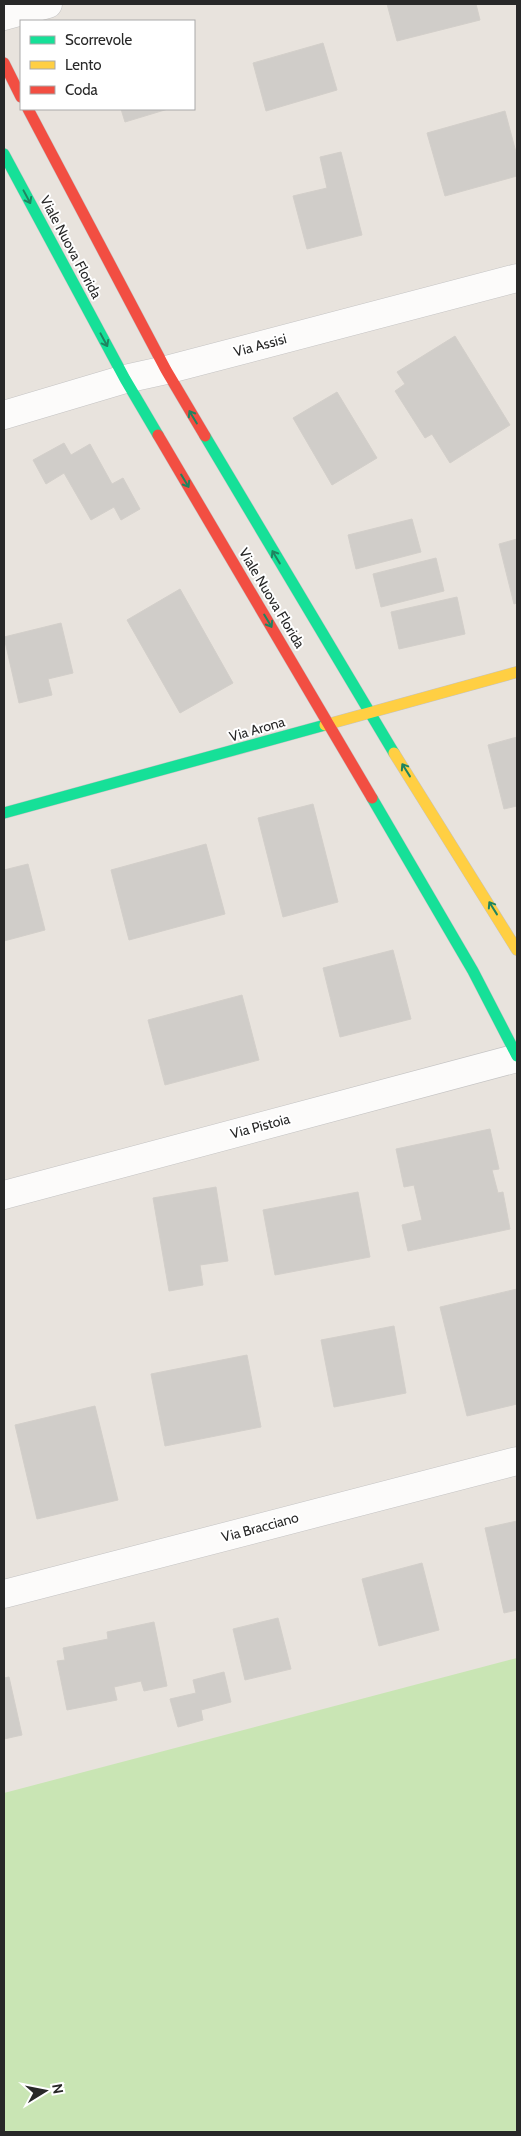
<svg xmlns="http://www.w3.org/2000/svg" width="521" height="2136" font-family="Cabin,sans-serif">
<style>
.green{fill:#c9e5b4}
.building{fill:#d0cdc9;stroke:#d3cfca}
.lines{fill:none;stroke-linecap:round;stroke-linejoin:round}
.street-casing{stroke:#c4c3c3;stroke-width:29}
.fast-casing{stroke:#c4c3c3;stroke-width:12}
.slow-casing{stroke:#c4c3c3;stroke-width:12}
.jam-casing{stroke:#c4c3c3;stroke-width:12}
.street{stroke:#fcfbfa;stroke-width:28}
.fast{stroke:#16e098;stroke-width:11}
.slow{stroke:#ffcf43;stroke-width:11}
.jam{stroke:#f24e42;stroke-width:11}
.oneway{stroke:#1f8460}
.labels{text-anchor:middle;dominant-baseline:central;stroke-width:4;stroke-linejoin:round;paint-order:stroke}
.street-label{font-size:14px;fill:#282828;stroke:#fff}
</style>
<rect width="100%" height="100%" fill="#e8e3dd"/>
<polygon class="green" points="517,1658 517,2132 4,2132 4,1793"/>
<g class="building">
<polygon points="387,4 476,4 480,20 397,41"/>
<polygon points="323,43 337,90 266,111 253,63"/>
<polygon points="121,109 168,109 125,122"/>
<polygon points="505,111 517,156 517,176 445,196 427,133"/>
<polygon points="341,152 362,235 307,249 293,196 327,188 320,157"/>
<polygon points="455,336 510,425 450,463 432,434 425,438 395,391 405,384 397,372"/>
<polygon points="337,392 377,458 332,485 293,418"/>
<polygon points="64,443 71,455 90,444 112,484 123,478 140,509 121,520 114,507 91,520 64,473 46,484 33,460"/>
<polygon points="412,519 421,552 356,569 348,535"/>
<polygon points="517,539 517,603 514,604 499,544"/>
<polygon points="436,558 444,591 381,607 373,574"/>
<polygon points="180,589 233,683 180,713 127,620"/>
<polygon points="457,597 465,634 399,649 391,612"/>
<polygon points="61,623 73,673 48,679 52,695 19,703 4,637"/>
<polygon points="517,737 517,806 504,809 488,745"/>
<polygon points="313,804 338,902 283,917 258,818"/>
<polygon points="206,844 225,914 129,940 111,870"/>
<polygon points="28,864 45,930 4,941 4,870"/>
<polygon points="393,950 411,1019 340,1037 323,968"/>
<polygon points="242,995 259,1060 165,1085 148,1020"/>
<polygon points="490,1129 499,1169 492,1170 498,1193 503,1192 510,1229 408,1251 402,1225 422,1220 414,1185 404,1187 396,1149"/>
<polygon points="216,1187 228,1261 200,1265 203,1285 169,1291 153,1198"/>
<polygon points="358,1192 370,1257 275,1275 263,1210"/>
<polygon points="517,1289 517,1404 467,1416 440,1307"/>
<polygon points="394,1326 406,1393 334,1407 321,1340"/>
<polygon points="247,1355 261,1427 165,1446 151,1374"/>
<polygon points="95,1406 118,1500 37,1519 15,1425"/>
<polygon points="517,1521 517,1610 504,1613 485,1528"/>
<polygon points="422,1563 439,1630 379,1646 362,1579"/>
<polygon points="278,1618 291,1669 245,1680 233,1629"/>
<polygon points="154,1622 167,1686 144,1691 141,1681 114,1687 117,1700 67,1710 57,1661 65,1660 63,1648 108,1639 107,1632"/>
<polygon points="224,1672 231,1702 201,1710 203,1720 178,1727 170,1699 196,1693 193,1680"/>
<polygon points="9,1677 22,1735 4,1739 4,1678"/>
</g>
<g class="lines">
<defs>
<g id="street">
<polyline points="4,16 48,4"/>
<polyline points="4,415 125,379 166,370 517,278"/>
<polyline points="4,1195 517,1058"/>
<polyline points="4,1594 517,1461"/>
</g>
<g id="fast">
<polyline points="4,154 125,379 158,435"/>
<polyline points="205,436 394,753"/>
<polyline points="372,798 473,971 517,1056"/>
<polyline points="4,813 325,725"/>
</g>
<g id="slow">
<polyline points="325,725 517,672"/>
<polyline points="394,753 517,950"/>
</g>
<g id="jam">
<polyline points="4,63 21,97"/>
<polyline points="28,109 166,370 205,436"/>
<polyline points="158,435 372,798"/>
</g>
</defs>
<use href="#street" class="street-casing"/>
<use href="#fast" class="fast-casing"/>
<use href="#slow" class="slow-casing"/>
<use href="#jam" class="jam-casing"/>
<use href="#street" class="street"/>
<use href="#fast" class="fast"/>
<use href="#slow" class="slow"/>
<use href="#jam" class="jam"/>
</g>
<defs><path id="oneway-shaft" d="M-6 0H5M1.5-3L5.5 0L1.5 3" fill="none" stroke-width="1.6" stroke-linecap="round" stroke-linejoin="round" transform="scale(1.25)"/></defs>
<g class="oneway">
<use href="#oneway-shaft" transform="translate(27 197) rotate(62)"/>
<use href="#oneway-shaft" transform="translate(104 340) rotate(62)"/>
<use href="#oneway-shaft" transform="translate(193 417) rotate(-121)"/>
<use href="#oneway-shaft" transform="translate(185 481) rotate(59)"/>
<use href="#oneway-shaft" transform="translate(276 557) rotate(-121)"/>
<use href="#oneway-shaft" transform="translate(268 621) rotate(59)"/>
<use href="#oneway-shaft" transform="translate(406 770) rotate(-122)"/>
<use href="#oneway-shaft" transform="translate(493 908) rotate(-122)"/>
</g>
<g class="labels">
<g class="street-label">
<text transform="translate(71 247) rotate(62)">Viale Nuova Florida</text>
<text transform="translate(260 345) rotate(-15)">Via Assisi</text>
<text transform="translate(272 598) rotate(59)">Viale Nuova Florida</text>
<text transform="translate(257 729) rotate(-16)">Via Arona</text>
<text transform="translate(260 1126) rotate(-15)">Via Pistoia</text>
<text transform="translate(260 1527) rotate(-15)">Via Bracciano</text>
</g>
</g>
<rect width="521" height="2136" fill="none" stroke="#282828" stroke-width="10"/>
<rect x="20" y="20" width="175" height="90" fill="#ffffff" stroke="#a9a9a9"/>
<rect x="30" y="36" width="25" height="8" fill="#16e098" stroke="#a9a9a9"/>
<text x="65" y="45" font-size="15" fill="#282828">Scorrevole</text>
<rect x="30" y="61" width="25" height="8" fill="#ffcf43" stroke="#a9a9a9"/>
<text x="65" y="70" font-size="15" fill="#282828">Lento</text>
<rect x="30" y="86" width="25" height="8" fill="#f24e42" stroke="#a9a9a9"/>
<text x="65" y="95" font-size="15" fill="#282828">Coda</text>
<g transform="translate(45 2091) rotate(80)" stroke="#ffffff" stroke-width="4" paint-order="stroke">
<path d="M0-4L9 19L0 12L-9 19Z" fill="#282828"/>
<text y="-8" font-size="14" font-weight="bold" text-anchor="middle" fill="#282828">N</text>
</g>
</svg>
